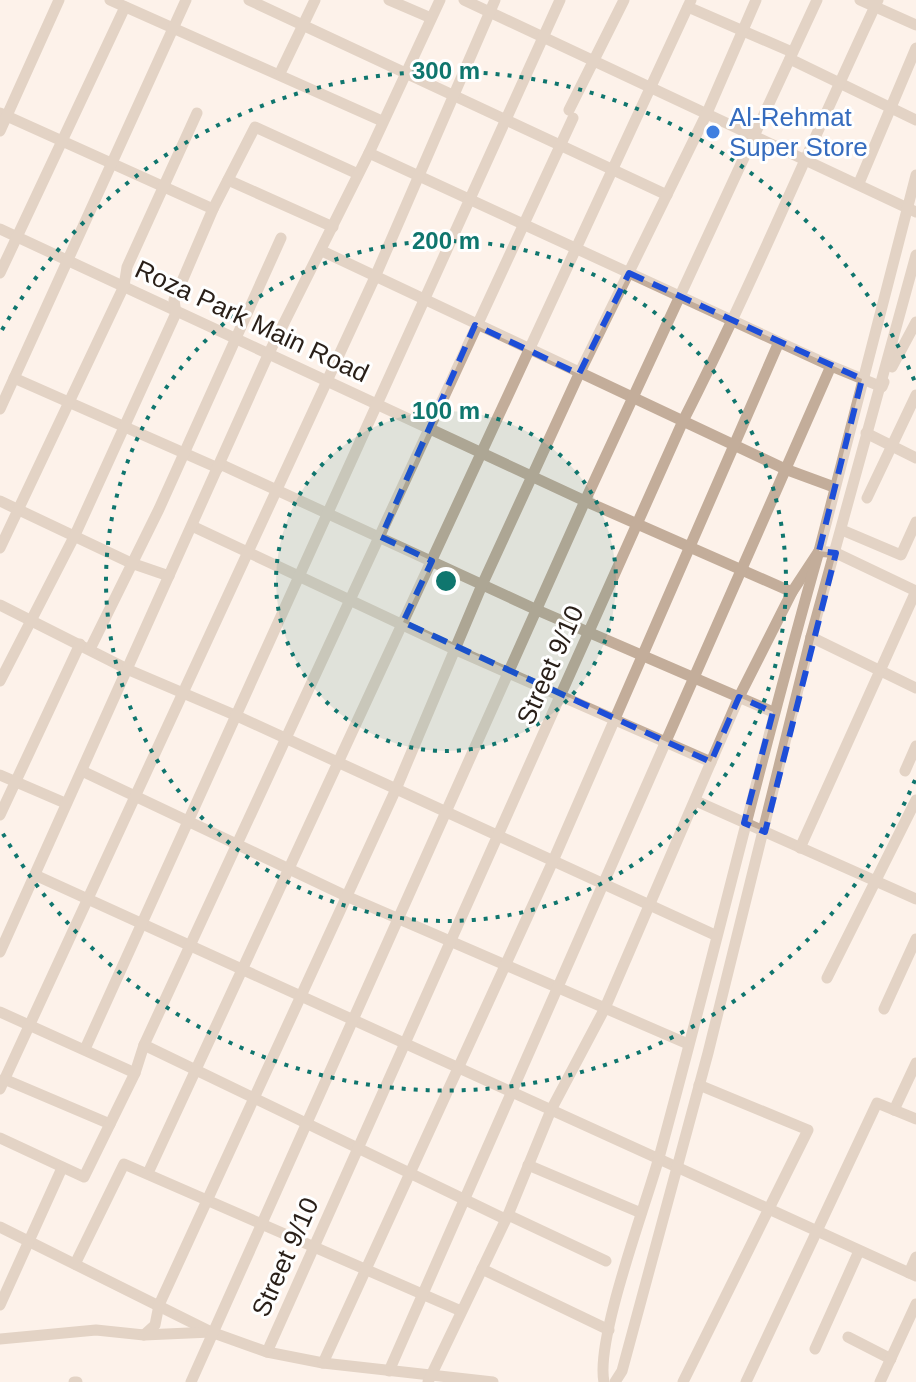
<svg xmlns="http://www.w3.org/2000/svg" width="916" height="1382" font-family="Helvetica,sans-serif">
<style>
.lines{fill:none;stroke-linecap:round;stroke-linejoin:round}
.street{stroke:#c3ad9a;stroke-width:11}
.marked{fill:none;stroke:#1d4ed8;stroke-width:6;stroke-dasharray:16 10;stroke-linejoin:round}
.ring{fill:none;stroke:#0f766e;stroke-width:4;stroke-dasharray:4 8}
.shop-dot{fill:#3f7fe0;stroke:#fff;stroke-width:3}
.labels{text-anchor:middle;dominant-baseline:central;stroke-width:6;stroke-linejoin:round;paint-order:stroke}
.shop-label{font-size:26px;fill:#366cbe;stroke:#fff;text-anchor:start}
.street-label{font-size:26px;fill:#291f18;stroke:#fff}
.centre{fill:#0f766e;stroke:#fff;stroke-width:4}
.ring-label{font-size:24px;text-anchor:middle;font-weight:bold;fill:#0f766e;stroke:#fff;stroke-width:6;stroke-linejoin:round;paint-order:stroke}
</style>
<rect width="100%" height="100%" fill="#fdf2ea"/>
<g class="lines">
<g class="street">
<polyline points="110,0 382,121"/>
<polyline points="249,0 667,195"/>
<polyline points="389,0 431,18"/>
<polyline points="464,0 916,212"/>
<polyline points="860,0 916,25"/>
<polyline points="688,7 792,52"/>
<polyline points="790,59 916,120"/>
<polyline points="280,73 315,0"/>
<polyline points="569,110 624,0"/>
<polyline points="0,113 213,209"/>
<polyline points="0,131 59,0"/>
<polyline points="369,153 831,366 882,387 884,382"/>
<polyline points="228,180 333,227"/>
<polyline points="859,183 916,48"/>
<polyline points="0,229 585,501 792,592"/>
<polyline points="322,251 785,469 834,487"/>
<polyline points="0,273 125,7"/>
<polyline points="892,367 916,322"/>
<polyline points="14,378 218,468"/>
<polyline points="0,409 186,0"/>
<polyline points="866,433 916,458"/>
<polyline points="220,464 537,610 773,712"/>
<polyline points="867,498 916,395"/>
<polyline points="0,501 131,563 169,576"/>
<polyline points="192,526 454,649 711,762"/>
<polyline points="842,530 901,555 916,522"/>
<polyline points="0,548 124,286 127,267 197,113"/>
<polyline points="0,605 129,670 237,716 715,935"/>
<polyline points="811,637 916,688"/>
<polyline points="90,649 159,509 281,238"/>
<polyline points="0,681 75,535 176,313 174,300 213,209 255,127 358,174"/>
<polyline points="82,771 346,896 688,1044"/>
<polyline points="905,771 916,746"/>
<polyline points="0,775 65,803"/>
<polyline points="696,801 916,899"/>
<polyline points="0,815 80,644"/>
<polyline points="35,875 916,1276"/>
<polyline points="0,952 268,355 369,153 440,0"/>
<polyline points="827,978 916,800"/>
<polyline points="884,1009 916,939"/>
<polyline points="0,1012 135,1073"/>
<polyline points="144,1045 505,1219"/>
<polyline points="85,1049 560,0"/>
<polyline points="4,1079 110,1124"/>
<polyline points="0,1089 375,277 495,0"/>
<polyline points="894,1110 916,1063"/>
<polyline points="0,1138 84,1177 135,1073 144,1045 573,118"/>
<polyline points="528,1165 641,1213"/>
<polyline points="148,1173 691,0"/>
<polyline points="508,1215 606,1261"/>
<polyline points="0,1227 211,1332"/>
<polyline points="75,1264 124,1164 461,1311"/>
<polyline points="482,1269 609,1330"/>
<polyline points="909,1273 916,1257"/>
<polyline points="0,1305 62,1168"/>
<polyline points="144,1335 155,1325 159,1305 396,789 482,585 579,374 707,113 756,0"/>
<polyline points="848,1337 891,1359"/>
<polyline points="0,1339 96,1330 144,1335 211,1332 267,1352 323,1363 493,1382"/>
<polyline points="815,1349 859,1251"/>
<path d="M267 1352 683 421C753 283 812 140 878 0"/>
<polyline points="323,1363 553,861 779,342"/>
<polyline points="389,1371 831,366"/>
<polyline points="74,1382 77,1382"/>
<polyline points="191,1382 585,501 817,0"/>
<polyline points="428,1382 508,1215 551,1110 605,1008 739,697 792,592 819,551 916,175"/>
<path d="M604 1382C595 1339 647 1202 660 1154 715 953 762 751 819 551L836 553 916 591 800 848"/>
<polyline points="615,1382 622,1371 708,1053 811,637 916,255"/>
<polyline points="683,1382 808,1130 699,1085"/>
<polyline points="746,1382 877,1103 916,1119"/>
<polyline points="880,1382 916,1304"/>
</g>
</g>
<path d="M0 0H916V1382H0ZM629 273 862 379 819 551 836 553 765 832 744 823 773 712 739 697 711 762 403 622 432 561 381 537 475 325 579 374Z" fill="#fdf2ea" fill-opacity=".55" fill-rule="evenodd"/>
<path class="marked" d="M629 273 862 379 819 551 836 553 765 832 744 823 773 712 739 697 711 762 403 622 432 561 381 537 475 325 579 374Z"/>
<circle cx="446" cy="581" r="170" fill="#0f766e" fill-opacity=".12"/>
<g class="ring">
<circle cx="446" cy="581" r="170"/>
<circle cx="446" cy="581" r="340"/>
<path d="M915 780A510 510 0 0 1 2 832M2 330A510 510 0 0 1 915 382"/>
</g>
<circle class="shop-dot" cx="713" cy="132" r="8"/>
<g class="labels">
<g class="shop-label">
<text x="729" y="117">Al-Rehmat<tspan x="729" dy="30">Super Store</tspan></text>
</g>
<g class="street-label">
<text transform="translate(252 321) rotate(25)">Roza Park Main Road</text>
<text transform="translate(550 665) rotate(-66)">Street 9/10</text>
<text transform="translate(285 1257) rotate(-66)">Street 9/10</text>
</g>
</g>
<circle cx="446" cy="581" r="12" class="centre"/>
<g class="ring-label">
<text x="446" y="79">300 m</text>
<text x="446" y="249">200 m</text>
<text x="446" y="419">100 m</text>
</g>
</svg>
